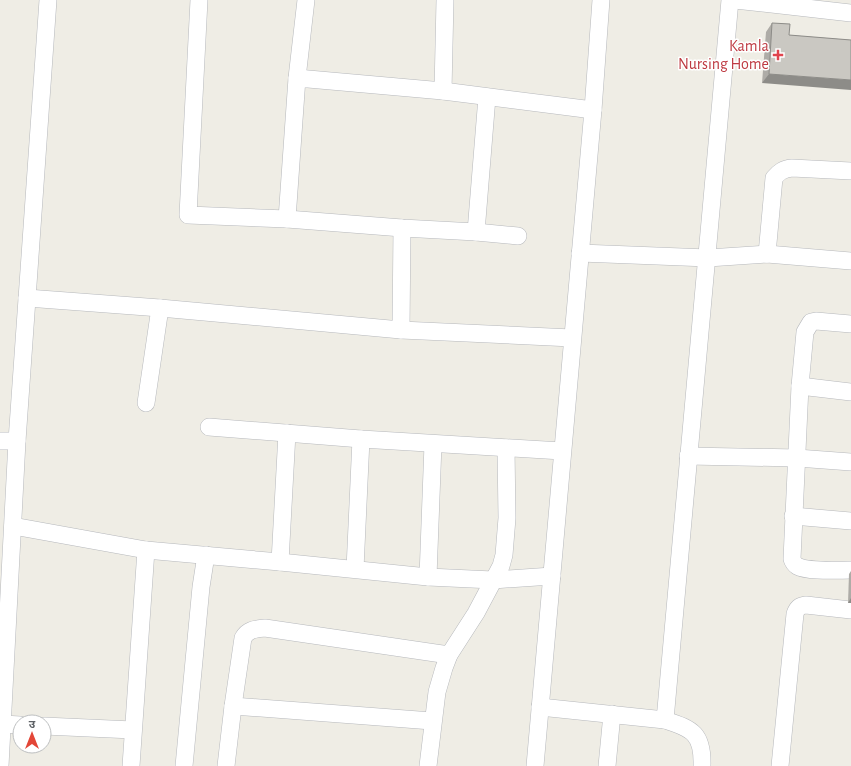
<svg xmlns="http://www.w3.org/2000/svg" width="851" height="766" font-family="'Alegreya Sans','Noto Sans Devanagari',sans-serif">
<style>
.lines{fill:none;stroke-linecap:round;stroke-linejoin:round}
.minor-casing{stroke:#b6b8bc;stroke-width:18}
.minor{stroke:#fff;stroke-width:17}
.wall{fill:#aeaca7}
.shaded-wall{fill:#8d8c88}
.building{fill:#cac8c2;stroke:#8d8c88}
.health-dot{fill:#e0444e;stroke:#fff;stroke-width:1.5}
.labels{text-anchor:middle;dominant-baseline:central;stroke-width:3;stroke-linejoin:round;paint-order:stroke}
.health-label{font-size:16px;fill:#be3a42;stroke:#fff;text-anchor:end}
</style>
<rect width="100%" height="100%" fill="#efede5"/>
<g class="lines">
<defs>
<g id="minor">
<polyline points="199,0 188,215 287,219 402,228 476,232 518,236"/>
<polyline points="735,0 851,13"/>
<polyline points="297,78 306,0"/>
<polyline points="443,91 445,0"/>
<polyline points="287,219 297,78 443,91 593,110"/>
<polyline points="476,232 487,97"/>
<polyline points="580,253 708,258 767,254 851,261"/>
<path d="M767 254 774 178C779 172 783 169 792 168L851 171"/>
<polyline points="27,298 160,308 401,330 572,338"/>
<path d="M851 324 816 321 811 322 805 332 800 386 792 559C793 562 794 564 797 566 808 572 838 570 851 570"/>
<polyline points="401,330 402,228"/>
<polyline points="800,386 851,392"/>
<polyline points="146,403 160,308"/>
<polyline points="209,427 361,439 562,451"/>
<polyline points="0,441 17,441"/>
<polyline points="688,456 797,458 851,462"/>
<polyline points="793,516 851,521"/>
<polyline points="13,526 146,550 280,562 428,577 493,580 552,576"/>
<polyline points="280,562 287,433"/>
<polyline points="355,569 361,439"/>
<polyline points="428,577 433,444"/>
<polyline points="233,706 432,721"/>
<path d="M540 707 665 720C693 729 703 734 702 766"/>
<path d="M665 720C686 480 709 240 730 0"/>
<polyline points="3,724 20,725"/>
<polyline points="44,726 133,730"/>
<polyline points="0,766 17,441 48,0"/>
<polyline points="131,766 146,550"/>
<polyline points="184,766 201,587 206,555"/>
<path d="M226 766 233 706 243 638C248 629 256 629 265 628L449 655"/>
<polyline points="428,766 437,692 444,668 449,655 476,613 501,566 504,555 507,518 506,448"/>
<polyline points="535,766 593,110 601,0"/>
<polyline points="607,766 612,714"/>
<path d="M780 766 795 614C797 608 799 606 806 605L851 610"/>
</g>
</defs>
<use href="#minor" class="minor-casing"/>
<use href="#minor" class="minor"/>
</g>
<g class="wall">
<polygon points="772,23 789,35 851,40 762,83 766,32"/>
<polygon points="851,571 851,603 848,603 849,574"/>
</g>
<g class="shaded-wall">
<polygon points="769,74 851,80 851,90 762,83"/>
<polygon points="851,598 851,603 848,603"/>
</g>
<polygon class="building" points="772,23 790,24 789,35 851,40 851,80 769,74"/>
<path class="health-dot" d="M776 49h4v4h4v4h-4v4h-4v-4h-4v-4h4z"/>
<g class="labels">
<g class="health-label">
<text x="769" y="46">Kamla<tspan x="769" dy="18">Nursing Home</tspan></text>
</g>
</g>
<g transform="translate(32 734)"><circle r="19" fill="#ffffff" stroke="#bec0c1"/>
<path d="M0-3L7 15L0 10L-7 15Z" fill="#e34637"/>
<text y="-6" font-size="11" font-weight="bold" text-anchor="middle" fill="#5d6165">उ</text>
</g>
</svg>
